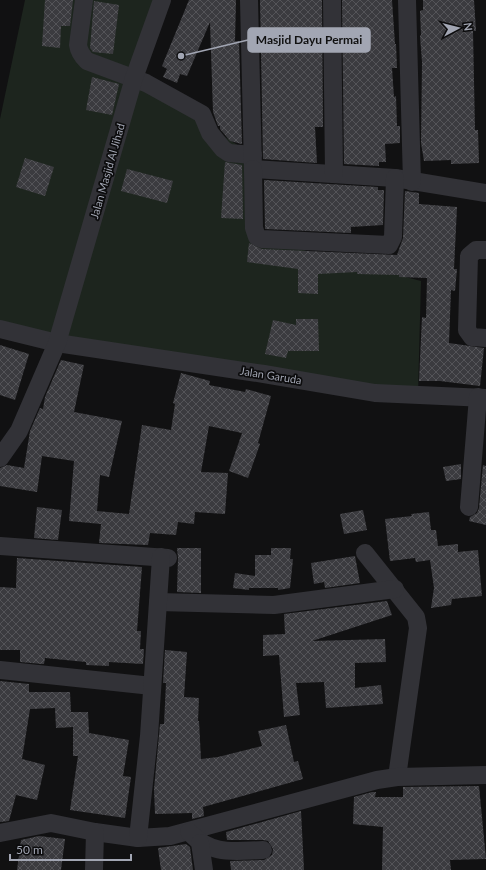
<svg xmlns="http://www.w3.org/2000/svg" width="486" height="870" font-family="Lato,sans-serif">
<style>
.park{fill:#1d251e}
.building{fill:url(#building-cross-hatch)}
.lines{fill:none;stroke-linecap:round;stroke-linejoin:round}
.minor{stroke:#323237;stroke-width:18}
.labels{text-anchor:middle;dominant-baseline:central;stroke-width:3.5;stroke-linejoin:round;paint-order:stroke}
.street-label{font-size:11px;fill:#a2a6b3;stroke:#0c0c0d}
.leader{fill:none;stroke:#a2a6b3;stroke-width:1.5}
.callout-dot{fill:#a2a6b3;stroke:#0c0c0d;stroke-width:1.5}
.callout{fill:#a2a6b3;stroke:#a2a6b3;stroke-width:1.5}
.callout-label{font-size:12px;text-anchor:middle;font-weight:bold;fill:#111}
</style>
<defs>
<pattern id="building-cross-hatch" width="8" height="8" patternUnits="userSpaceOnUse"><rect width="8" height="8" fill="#3b3b3f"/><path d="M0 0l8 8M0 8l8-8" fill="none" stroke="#545458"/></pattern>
</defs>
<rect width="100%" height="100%" fill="#111112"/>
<polygon class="park" points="25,0 166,0 140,82 253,155 262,239 421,281 418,395 0,329 0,119"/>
<g class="building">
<polygon points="45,0 73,0 70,26 61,26 60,48 42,46"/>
<polygon points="189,0 236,0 235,41 239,41 242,144 230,141 220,129 220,126 218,126 213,112 210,22 187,76 180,74 177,83 163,77 167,69 162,66"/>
<polygon points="260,0 322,0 323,127 315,127 317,163 263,159"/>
<polygon points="342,0 392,0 395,44 396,44 397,68 392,68 394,97 396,96 397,126 400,126 400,143 385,144 386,162 379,162 379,166 344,164"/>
<polygon points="423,0 474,0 476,31 473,31 475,130 478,130 479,163 451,164 451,160 424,161 421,143 422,62 420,36 421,35 420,11 423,10"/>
<polygon points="94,1 119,5 113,54 93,52 90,48"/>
<polygon points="92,77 119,84 112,115 86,110"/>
<polygon points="25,158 54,167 45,196 16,187"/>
<polygon points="225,162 242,165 243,219 221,218"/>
<polygon points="127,169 173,181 167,203 121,191"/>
<polygon points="264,180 378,187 378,190 384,190 383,225 351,227 351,233 265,229"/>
<polygon points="405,191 419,193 419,204 457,207 454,269 457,269 455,291 451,290 449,343 484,348 480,386 440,381 419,381 422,317 426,318 427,278 399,277 399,275 357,274 357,272 318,274 318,294 298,293 298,269 247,262 249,243 262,249 397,255 403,238"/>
<polygon points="296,319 318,319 319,351 288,351 286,358 265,354 273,320 296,325"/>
<polygon points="0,345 29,354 15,400 0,395"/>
<polygon points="61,360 84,365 74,412 122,421 109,477 100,475 97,511 129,514 142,425 171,430 175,404 173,403 181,373 210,381 209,385 245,392 246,389 271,396 258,443 260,444 248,478 229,471 242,433 209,426 201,472 228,473 225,514 195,512 194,524 178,522 176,535 150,533 148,545 99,543 101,524 69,521 74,461 42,456 37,492 0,486 0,468 7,465 24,468 30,431 40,408 43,409 45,397"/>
<polygon points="461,464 461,479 446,481 443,467"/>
<polygon points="483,465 486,466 486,525 469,521 470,517 477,513 479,508"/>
<polygon points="37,507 62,510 58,540 34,538"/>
<polygon points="363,510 367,530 344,534 340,514"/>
<polygon points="429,512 431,530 436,530 438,546 458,544 458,552 478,550 482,596 452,599 451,605 431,608 434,588 430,560 416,562 415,558 390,561 385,519 412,516 411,514"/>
<polygon points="177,548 201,548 201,593 177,592 178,558"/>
<polygon points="271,548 291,548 290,559 293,559 290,588 278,590 278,588 249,588 249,590 233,588 235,573 255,576 255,555 271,555"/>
<polygon points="355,556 360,583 325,588 324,582 314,584 311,563"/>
<polygon points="17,558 142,567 137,631 141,631 140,649 144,649 143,664 109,662 109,666 86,665 86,662 45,658 44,664 42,664 20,662 20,650 0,650 0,587 16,588"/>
<polygon points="387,601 392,615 312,641 385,639 386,662 355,663 355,688 381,685 383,704 326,708 324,682 296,683 300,715 284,717 279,655 263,656 263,635 285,634 284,614"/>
<polygon points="165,650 187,652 184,697 199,698 198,721 199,721 201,759 218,757 262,746 258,731 286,725 294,762 298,761 303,779 203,807 204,816 192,819 192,813 155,814 154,789 160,724 164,724 166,683 163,683"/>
<polygon points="0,681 29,684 29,692 70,692 71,712 88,712 89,733 129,740 123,776 131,777 125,818 70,810 78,756 73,756 73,727 56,728 55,708 30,709 22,759 45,765 37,800 16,795 9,821 0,822"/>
<polygon points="479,786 486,859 450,860 451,870 382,870 383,827 353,824 354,797 372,792 376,792 375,797 403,797 403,787"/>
<polygon points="301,811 304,870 231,870 230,861 264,860 272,855 273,849 268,841 263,840 227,840 226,832"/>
<polygon points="39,836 65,839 61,870 17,870 21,840"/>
<polygon points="186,844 190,847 193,870 161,870 158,848"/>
</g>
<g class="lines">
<g class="minor">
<path d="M84 0 78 45C79 52 82 56 87 61L146 83 202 114 210 133 223 149 229 153 253 155"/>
<polyline points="249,0 253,169 395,178 486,193"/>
<polyline points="332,0 334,174"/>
<polyline points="407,0 412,182"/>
<polyline points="253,169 254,228 257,237 262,239 389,245 393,237 395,178"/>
<polyline points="486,250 476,250 469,256 467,330 472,337 486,338"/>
<polyline points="0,329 57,343 264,374 375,393 486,398"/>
<polyline points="0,458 19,431 57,343 134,78 162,0"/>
<polyline points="469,507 478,397"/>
<polyline points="0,546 168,558"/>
<polyline points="365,553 416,617 418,628 397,777"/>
<polyline points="158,602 274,605 395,589"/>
<polyline points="0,670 152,686"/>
<polyline points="95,832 138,838 170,836 377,780 397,777 486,775"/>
<path d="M189 832C212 856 233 851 263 850"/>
<polyline points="0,833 51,823 95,832 94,870"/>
<polyline points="138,838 149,736 161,557"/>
<polyline points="200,843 204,870"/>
</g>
</g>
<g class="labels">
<g class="street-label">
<text transform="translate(107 171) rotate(-74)">Jalan Masjid Al Jihad</text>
<text transform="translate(271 375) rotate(9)">Jalan Garuda</text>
</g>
</g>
<path class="leader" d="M181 56L248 40"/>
<circle class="callout-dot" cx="181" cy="56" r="4"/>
<rect class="callout" x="248" y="28" width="122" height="24" rx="4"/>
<g class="callout-label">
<text x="309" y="44">Masjid Dayu Permai</text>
</g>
<g transform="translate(458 28) rotate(83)" stroke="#0c0c0d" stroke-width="3" paint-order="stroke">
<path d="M0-3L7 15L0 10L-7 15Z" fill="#a2a6b3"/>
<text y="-6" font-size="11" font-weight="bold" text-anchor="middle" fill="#a2a6b3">N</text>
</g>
<path d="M10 854v6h121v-6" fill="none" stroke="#a2a6b3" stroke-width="2"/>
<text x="16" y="854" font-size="12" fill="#a2a6b3" stroke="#0c0c0d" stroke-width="3" paint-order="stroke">50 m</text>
</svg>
